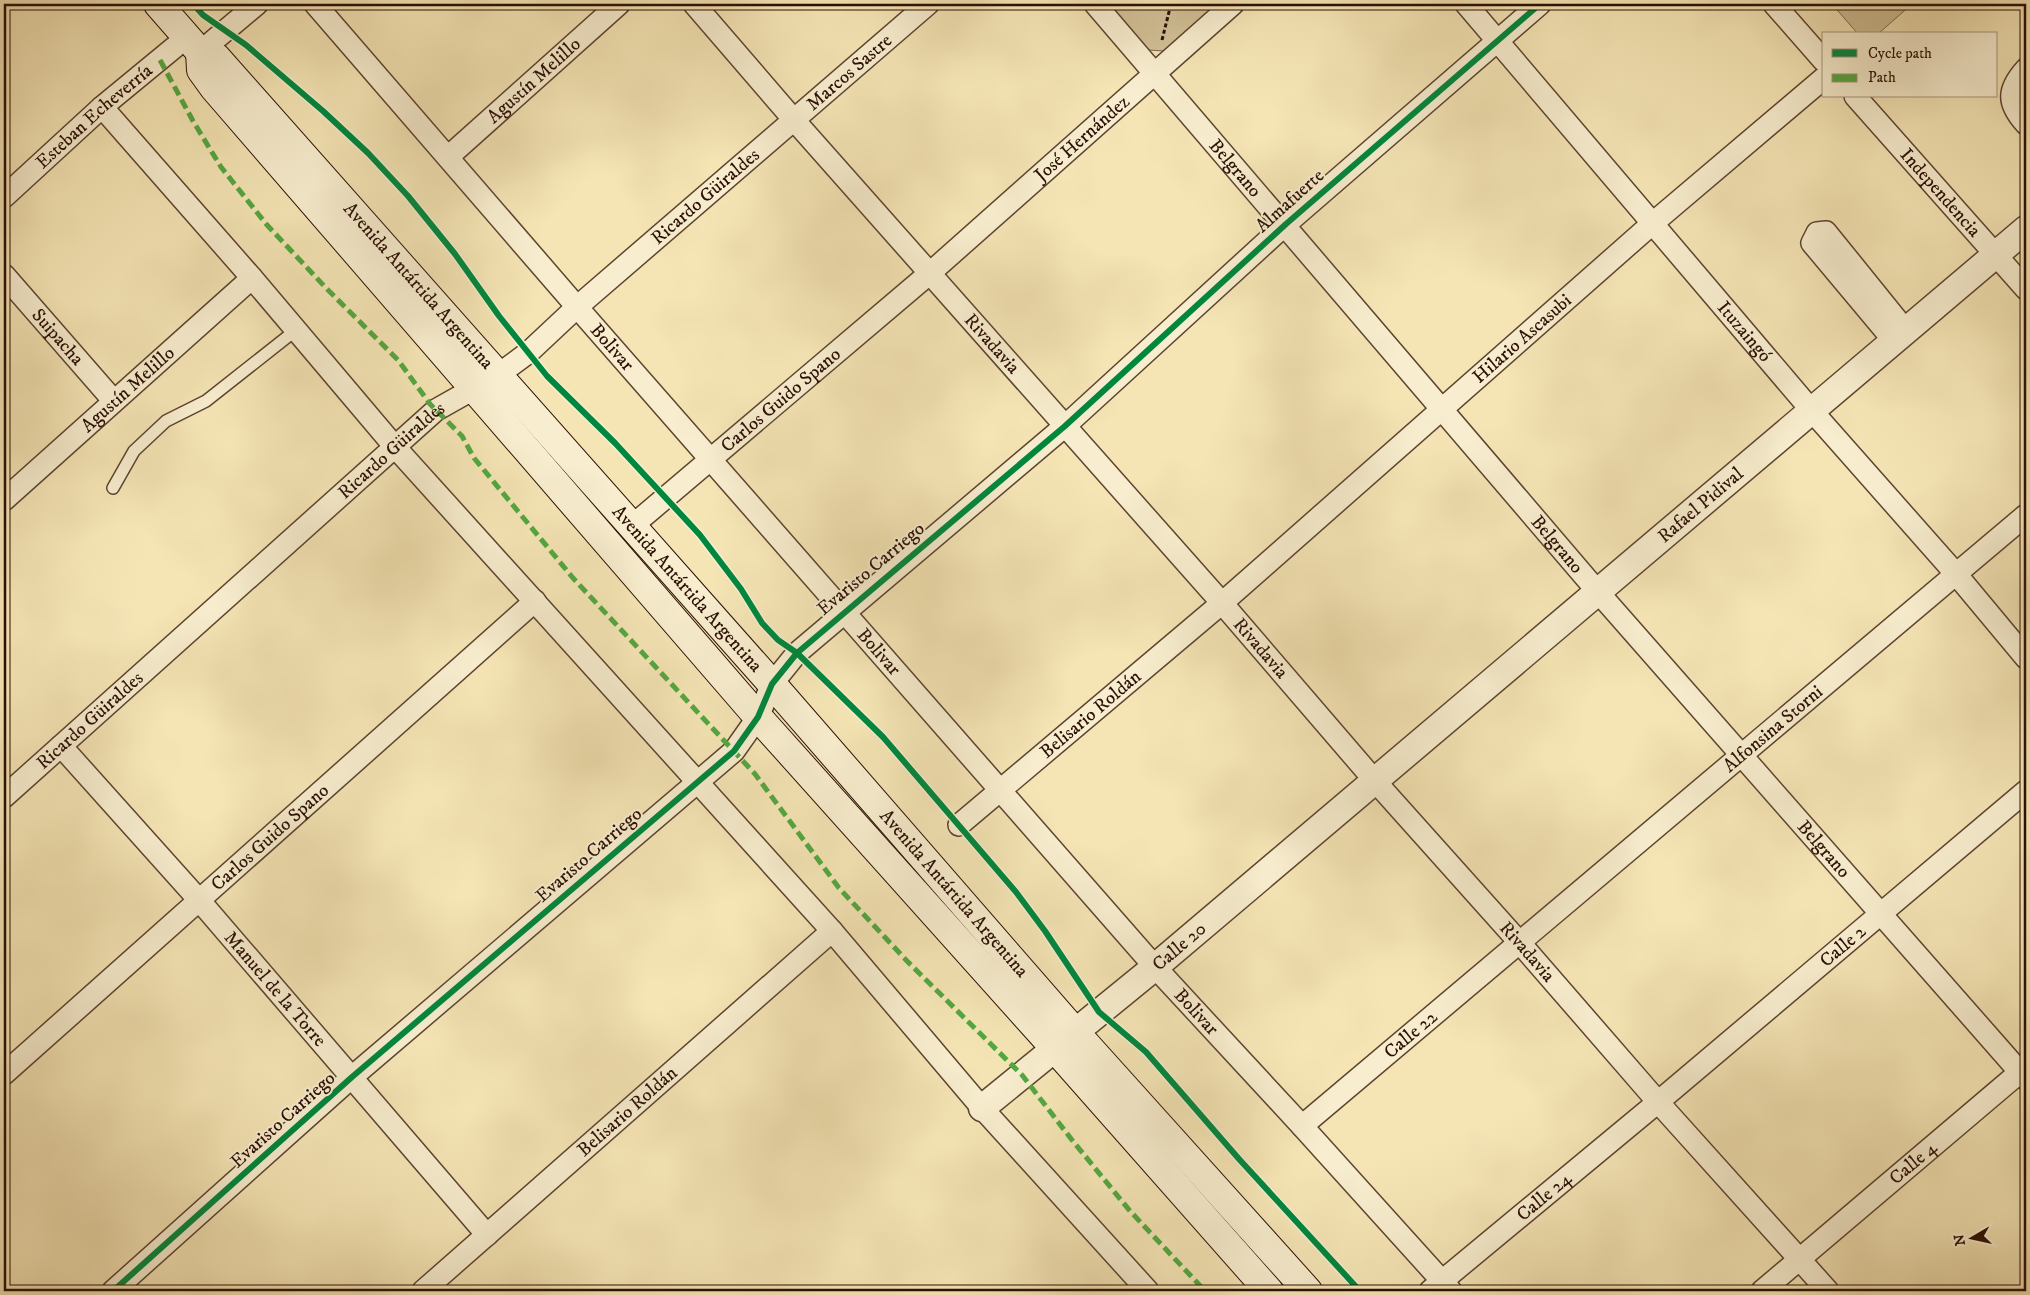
<svg xmlns="http://www.w3.org/2000/svg" width="2030" height="1295" font-family="'IM FELL DW Pica',serif">
<style>
.park{fill:#d2c197;stroke:#7e684e}
.lines{fill:none;stroke-linecap:round;stroke-linejoin:round}
.service-casing{stroke:#5d4431;stroke-width:14}
.minor-casing{stroke:#5d4431;stroke-width:24}
.tertiary-casing{stroke:#5d4431;stroke-width:29}
.secondary-casing{stroke:#2a0f05;stroke-width:30}
.path{stroke:#2a0f05;stroke-width:3;stroke-dasharray:4 2.5;stroke-linecap:butt}
.service{stroke:#f8eecf;stroke-width:11}
.minor{stroke:#f8eecf;stroke-width:21}
.tertiary{stroke:#f8eecf;stroke-width:26}
.secondary{stroke:#f8eecf;stroke-width:28}
.quiet{stroke:#53a840;stroke-width:5;stroke-dasharray:10 5;stroke-linecap:butt}
.cycleway-casing{stroke:#f8eecf;stroke-width:9}
.cycleway{stroke:#00873e;stroke-width:6}
.labels{text-anchor:middle;dominant-baseline:central;stroke-width:4;stroke-linejoin:round;paint-order:stroke}
.street-label{font-size:19px;fill:#2a0f05;stroke:#f8eecf}
</style>
<rect width="100%" height="100%" fill="#f5e5b5"/>
<filter id="stains"><feTurbulence type="fractalNoise" baseFrequency=".004" numOctaves="4"/><feColorMatrix values="0 0 0 0 .2 0 0 0 0 .09 0 0 0 0 .02 0 0 0 .5 -.17"/></filter>
<radialGradient id="worn" r=".72"><stop offset=".6" stop-color="#630" stop-opacity="0"/><stop offset="1" stop-color="#630" stop-opacity=".3"/></radialGradient>
<g class="park">
<polygon points="1108,4 1217,4 1164,51 1148,50"/>
<polygon points="1832,4 1912,4 1878,34 1858,34"/>
</g>
<g class="lines">
<defs>
<polyline id="service" points="113,488 134,451 166,421 206,401 296,330"/>
<g id="minor">
<path id="s1" d="M315 4 577 307 1155 967 1302 1126 1451 1291"/>
<path id="s2" d="M694 4 794 120 1222 603 1375 781 1520 943 1658 1102 1828 1291"/>
<path id="s3" d="M1095 4 1598 592 2026 1079"/>
<path id="s4" d="M1466 4 1812 411 1956 574 2026 658"/>
<polyline points="1774,4 1824,61"/>
<polyline points="200,52 257,4"/>
<path d="M2026 69C2007 90 2007 103 2026 124"/>
<path id="s5" d="M1855 96 2026 289"/>
<polyline points="102,107 252,278 395,447 832,931 982,1108 1148,1291"/>
<path id="s6" d="M448 157 619 4"/>
<path id="s7" d="M4 197 102 107 187 37"/>
<path id="s8" d="M4 275 113 400"/>
<polyline points="1894,341 1812,243 1817,233 1826,232 1906,331"/>
<path id="s9" d="M4 500 252 278"/>
<path id="s10" d="M632 526 930 273 1233 4"/>
<path id="s11" d="M61 746 199 900 487 1235"/>
<path id="s12" d="M4 797 436 410 498 375 529 352 577 307 928 4"/>
<path id="s13" d="M959 825 1222 603 1653 223 1824 78"/>
<path id="s14" d="M4 1074 535 601"/>
<path id="s15" d="M1302 1126 2026 515"/>
<polyline points="113,1291 352,1077 734,751 758,717 772,684 797,653 1065,426 1286,224 1540,4"/>
<path id="s16" d="M423 1291 832 931"/>
<path id="s17" d="M1430 1291 1658 1102 2026 791"/>
<path id="s18" d="M1762 1291 2026 1067"/>
</g>
<g id="tertiary">
<path id="s19" d="M982 1108 1155 967 2026 229"/>
</g>
<g id="secondary">
<path id="s20" d="M158 4 200 52 216 57 772 684 1075 1032 1308 1291"/>
<polyline points="200,52 201,70 214,88 758,717 1042,1034 1269,1291"/>
</g>
</defs>
<use href="#service" class="service-casing"/>
<use href="#minor" class="minor-casing"/>
<use href="#tertiary" class="tertiary-casing"/>
<use href="#secondary" class="secondary-casing"/>
<polyline class="path" points="1162,40 1171,4"/>
<use href="#service" class="service"/>
<use href="#minor" class="minor"/>
<use href="#tertiary" class="tertiary"/>
<use href="#secondary" class="secondary"/>
<polyline class="quiet" points="160,60 193,121 221,167 267,225 327,289 398,360 430,404 462,436 474,458 573,578 755,774 839,888 907,961 1022,1075 1072,1140 1130,1211 1205,1291"/>
<defs>
<g id="cycleway">
<polyline points="193,4 203,15 246,45 323,111 368,153 408,196 455,254 499,316 547,376 615,443 700,535 741,589 762,623 778,640 797,653 883,737 1016,892 1045,931 1099,1012 1146,1052 1239,1159 1360,1291"/>
<polyline points="113,1291 352,1077 734,751 758,717 772,684 797,653 1065,426 1286,224 1540,4"/>
</g>
</defs>
<use href="#cycleway" class="cycleway-casing"/>
<use href="#cycleway" class="cycleway"/>
</g>
<g class="labels">
<g class="street-label">
<text stroke="none"><textPath href="#s12" startOffset="1115">Marcos Sastre</textPath></text>
<text stroke="none"><textPath href="#s6" startOffset="115">Agustín Melillo</textPath></text>
<text stroke="none"><textPath href="#s7" startOffset="121">Esteban Echeverría</textPath></text>
<text stroke="none"><textPath href="#s10" startOffset="594">José Hernández</textPath></text>
<text stroke="none"><textPath href="#s3" startOffset="216">Belgrano</textPath></text>
<text stroke="none"><textPath href="#s5" startOffset="129">Independencia</textPath></text>
<text stroke="none"><textPath href="#s12" startOffset="925">Ricardo Güiraldes</textPath></text>
<text transform="translate(1290 201) rotate(-42)">Almafuerte</text>
<text stroke="none"><textPath href="#s20" startOffset="386">Avenida Antártida Argentina</textPath></text>
<text stroke="none"><textPath href="#s4" startOffset="430">Ituzaingó</textPath></text>
<text stroke="none"><textPath href="#s8" startOffset="82">Suipacha</textPath></text>
<text stroke="none"><textPath href="#s13" startOffset="744">Hilario Ascasubi</textPath></text>
<text stroke="none"><textPath href="#s2" startOffset="452">Rivadavia</textPath></text>
<text stroke="none"><textPath href="#s1" startOffset="454">Bolivar</textPath></text>
<text stroke="none"><textPath href="#s9" startOffset="166">Agustín Melillo</textPath></text>
<text stroke="none"><textPath href="#s10" startOffset="195">Carlos Guido Spano</textPath></text>
<text stroke="none"><textPath href="#s12" startOffset="520">Ricardo Güiraldes</textPath></text>
<text stroke="none"><textPath href="#s19" startOffset="938">Rafael Pidival</textPath></text>
<text stroke="none"><textPath href="#s3" startOffset="711">Belgrano</textPath></text>
<text transform="translate(871 569) rotate(-40)">Evaristo Carriego</text>
<text stroke="none"><textPath href="#s20" startOffset="791">Avenida Antártida Argentina</textPath></text>
<text stroke="none"><textPath href="#s2" startOffset="858">Rivadavia</textPath></text>
<text stroke="none"><textPath href="#s1" startOffset="859">Bolivar</textPath></text>
<text stroke="none"><textPath href="#s13" startOffset="172">Belisario Roldán</textPath></text>
<text stroke="none"><textPath href="#s12" startOffset="115">Ricardo Güiraldes</textPath></text>
<text stroke="none"><textPath href="#s15" startOffset="616">Alfonsina Storni</textPath></text>
<text stroke="none"><textPath href="#s14" startOffset="356">Carlos Guido Spano</textPath></text>
<text stroke="none"><textPath href="#s3" startOffset="1116">Belgrano</textPath></text>
<text transform="translate(589 855) rotate(-41)">Evaristo Carriego</text>
<text stroke="none"><textPath href="#s20" startOffset="1196">Avenida Antártida Argentina</textPath></text>
<text stroke="none"><textPath href="#s19" startOffset="255">Calle 20</textPath></text>
<text stroke="none"><textPath href="#s17" startOffset="538">Calle 2</textPath></text>
<text stroke="none"><textPath href="#s2" startOffset="1262">Rivadavia</textPath></text>
<text stroke="none"><textPath href="#s11" startOffset="324">Manuel de la Torre</textPath></text>
<text stroke="none"><textPath href="#s1" startOffset="1339">Bolivar</textPath></text>
<text stroke="none"><textPath href="#s15" startOffset="142">Calle 22</textPath></text>
<text stroke="none"><textPath href="#s16" startOffset="272">Belisario Roldán</textPath></text>
<text transform="translate(283 1120) rotate(-42)">Evaristo Carriego</text>
<text stroke="none"><textPath href="#s18" startOffset="198">Calle 4</textPath></text>
<text stroke="none"><textPath href="#s17" startOffset="148">Calle 24</textPath></text>
</g>
</g>
<rect width="2030" height="1295" fill="none" stroke="#f5e5b5" stroke-width="20"/>
<rect x="5" y="5" width="2020" height="1285" fill="none" stroke="#2a0f05" stroke-width="2.5"/>
<rect x="10" y="10" width="2010" height="1275" fill="none" stroke="#2a0f05"/>
<rect x="1822" y="32" width="175" height="65" fill="#f8eecf" stroke="#a6957e"/>
<rect x="1832" y="49" width="25" height="8" fill="#00873e" stroke="#a6957e"/>
<text x="1868" y="58" font-size="15" fill="#2a0f05">Cycle path</text>
<rect x="1832" y="74" width="25" height="8" fill="#53a840" stroke="#a6957e"/>
<text x="1868" y="82" font-size="15" fill="#2a0f05">Path</text>
<g transform="translate(1972 1238) rotate(261)" stroke="#f8eecf" stroke-width="4" paint-order="stroke">
<path d="M0-4L9 19L0 12L-9 19Z" fill="#2a0f05"/>
<text y="-8" font-size="14" font-weight="bold" text-anchor="middle" fill="#2a0f05">N</text>
</g>
<rect width="100%" height="100%" filter="url(#stains)"/>
<rect width="100%" height="100%" fill="url(#worn)"/>
</svg>
